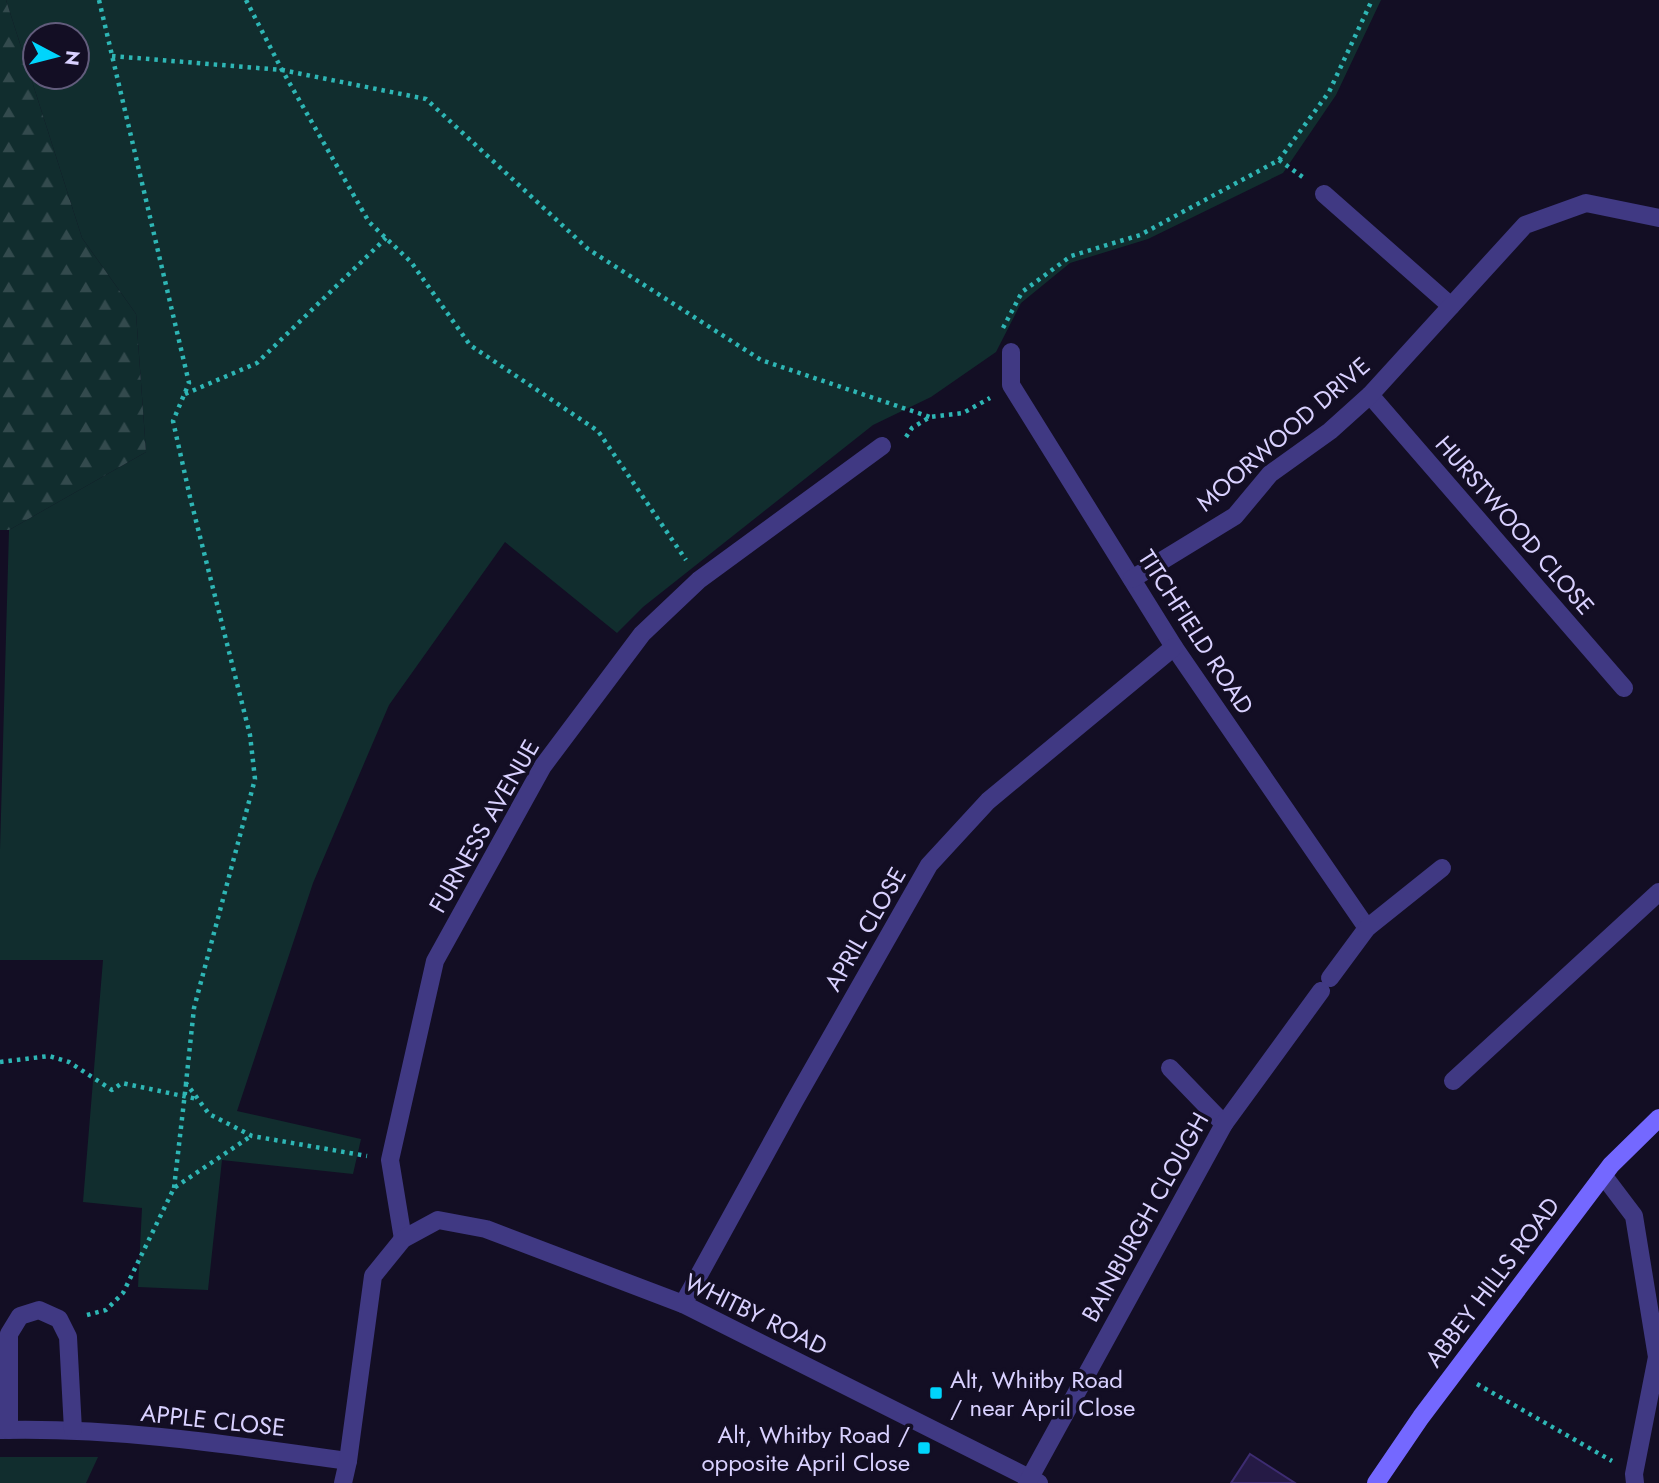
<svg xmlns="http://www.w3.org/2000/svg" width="1659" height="1483" font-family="Jost,sans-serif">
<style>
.green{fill:#112d2e;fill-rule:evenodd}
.forest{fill:url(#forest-firs)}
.building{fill:#251a45;stroke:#3d2c71;stroke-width:2}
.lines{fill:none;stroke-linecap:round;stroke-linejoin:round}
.path{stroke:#2eb6b5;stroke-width:4.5;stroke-dasharray:3.5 5;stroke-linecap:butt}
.lane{stroke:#403983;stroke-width:18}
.street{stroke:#403983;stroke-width:18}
.secondary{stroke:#7468ff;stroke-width:18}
.poi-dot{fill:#00d5fc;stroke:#130e24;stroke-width:2.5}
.labels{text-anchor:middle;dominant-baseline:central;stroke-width:7;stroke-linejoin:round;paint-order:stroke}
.street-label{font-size:24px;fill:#d9d1ff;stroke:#130e24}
.poi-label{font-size:24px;fill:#d9d1ff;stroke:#130e24;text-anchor:start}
</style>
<defs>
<pattern id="forest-firs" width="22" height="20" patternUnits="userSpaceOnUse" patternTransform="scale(1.75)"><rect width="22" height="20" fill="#112d2e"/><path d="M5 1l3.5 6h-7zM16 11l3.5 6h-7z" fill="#334a4d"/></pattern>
</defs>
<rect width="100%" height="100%" fill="#130e24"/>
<g class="green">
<path d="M6 0H1381L1336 95 1283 173 1148 239 1070 263 1021 303 996 352 931 397 873 425 643 607 617 633 505 542 389 705 313 883 237 1111 361 1139 353 1174 222 1160 208 1290 138 1287 142 1208 83 1202 103 960H0V850L9 530 146 452 136 314 82 238ZM35 35H77V77H35Z"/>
<polygon points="0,1457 98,1457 86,1483 0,1483"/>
</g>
<polygon class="forest" points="0,0 6,0 82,238 136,314 146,452 9,530 0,530"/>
<polygon class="building" points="1250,1454 1295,1483 1231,1483"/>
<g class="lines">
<g class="path">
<polyline points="99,0 189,383 173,421 190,497 250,735 255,779 194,1008 186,1083 209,1114 252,1136 367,1156"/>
<polyline points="246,0 282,70 369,222 411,262 470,345 598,431 686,560"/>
<polyline points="112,56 282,70 426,99 588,249 761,360 930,417"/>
<polyline points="1279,160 1329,92 1372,0"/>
<polyline points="1003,328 1022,292 1071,256 1140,235 1279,160 1304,178"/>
<polyline points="185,394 257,363 386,238"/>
<polyline points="906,437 912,428 930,417 963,413 990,398"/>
<polyline points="0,1062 49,1056 69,1062 112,1090 122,1083 197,1099"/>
<polyline points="174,1188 186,1084"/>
<polyline points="87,1315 106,1310 123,1293 174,1188 251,1136"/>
<polyline points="1477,1384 1612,1461"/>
</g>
<g class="lane">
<polyline points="1453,1081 1659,892"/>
<polyline points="1603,1175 1634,1216 1657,1357 1634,1474 1635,1483"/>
</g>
<g class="street">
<polyline points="1324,194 1451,306"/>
<polyline points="1011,352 1011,385 1174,647 1367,928"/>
<polyline points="1370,395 1624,688"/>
<polyline points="1132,579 1235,516 1270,474 1330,431 1370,395 1525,225 1586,203 1659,218"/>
<polyline points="1330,978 1367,928 1442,868"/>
<polyline points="1170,1068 1224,1124"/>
<polyline points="403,1239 390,1160 435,961 543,766 642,634 699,580 882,446"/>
<polyline points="683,1304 794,1102 929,865 988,801 1174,647"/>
<path d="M0 1430C117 1427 233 1445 348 1461"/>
<polyline points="9,1430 9,1334 20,1316 39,1310 59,1319 68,1337 73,1430"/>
<polyline points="343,1483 348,1461 373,1276 403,1239 438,1220 486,1229 683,1304 1039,1483"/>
<polyline points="1027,1483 1224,1124 1321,991"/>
</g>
<polyline class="secondary" points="1376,1483 1421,1417 1611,1165 1659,1118"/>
</g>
<g class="poi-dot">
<rect x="929" y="1386" width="14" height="14" rx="3.5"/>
<rect x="917" y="1441" width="14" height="14" rx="3.5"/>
</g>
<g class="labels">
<g class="street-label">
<text transform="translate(1283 434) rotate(-41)">MOORWOOD DRIVE</text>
<text transform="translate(1515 525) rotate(49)">HURSTWOOD CLOSE</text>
<text transform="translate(1196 632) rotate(57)">TITCHFIELD ROAD</text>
<text transform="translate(484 826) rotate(-60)">FURNESS AVENUE</text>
<text transform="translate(865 929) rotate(-60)">APRIL CLOSE</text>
<text transform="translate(1145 1217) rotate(-61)">BAINBURGH CLOUGH</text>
<text transform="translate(1492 1282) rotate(-53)">ABBEY HILLS ROAD</text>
<text transform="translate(756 1314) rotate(26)">WHITBY ROAD</text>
<text transform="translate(213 1420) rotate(6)">APPLE CLOSE</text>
</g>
<g class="poi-label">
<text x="950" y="1379">Alt, Whitby Road<tspan x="950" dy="28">/ near April Close</tspan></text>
<text x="910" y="1434" text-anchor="end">Alt, Whitby Road /<tspan x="910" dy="28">opposite April Close</tspan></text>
</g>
</g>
<g transform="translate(56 56) rotate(97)"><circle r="33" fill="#130e24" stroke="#625c7c" stroke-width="2"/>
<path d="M0-5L12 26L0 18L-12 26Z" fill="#00d5fc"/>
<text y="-10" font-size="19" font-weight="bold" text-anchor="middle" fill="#d9d1ff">N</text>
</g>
</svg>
